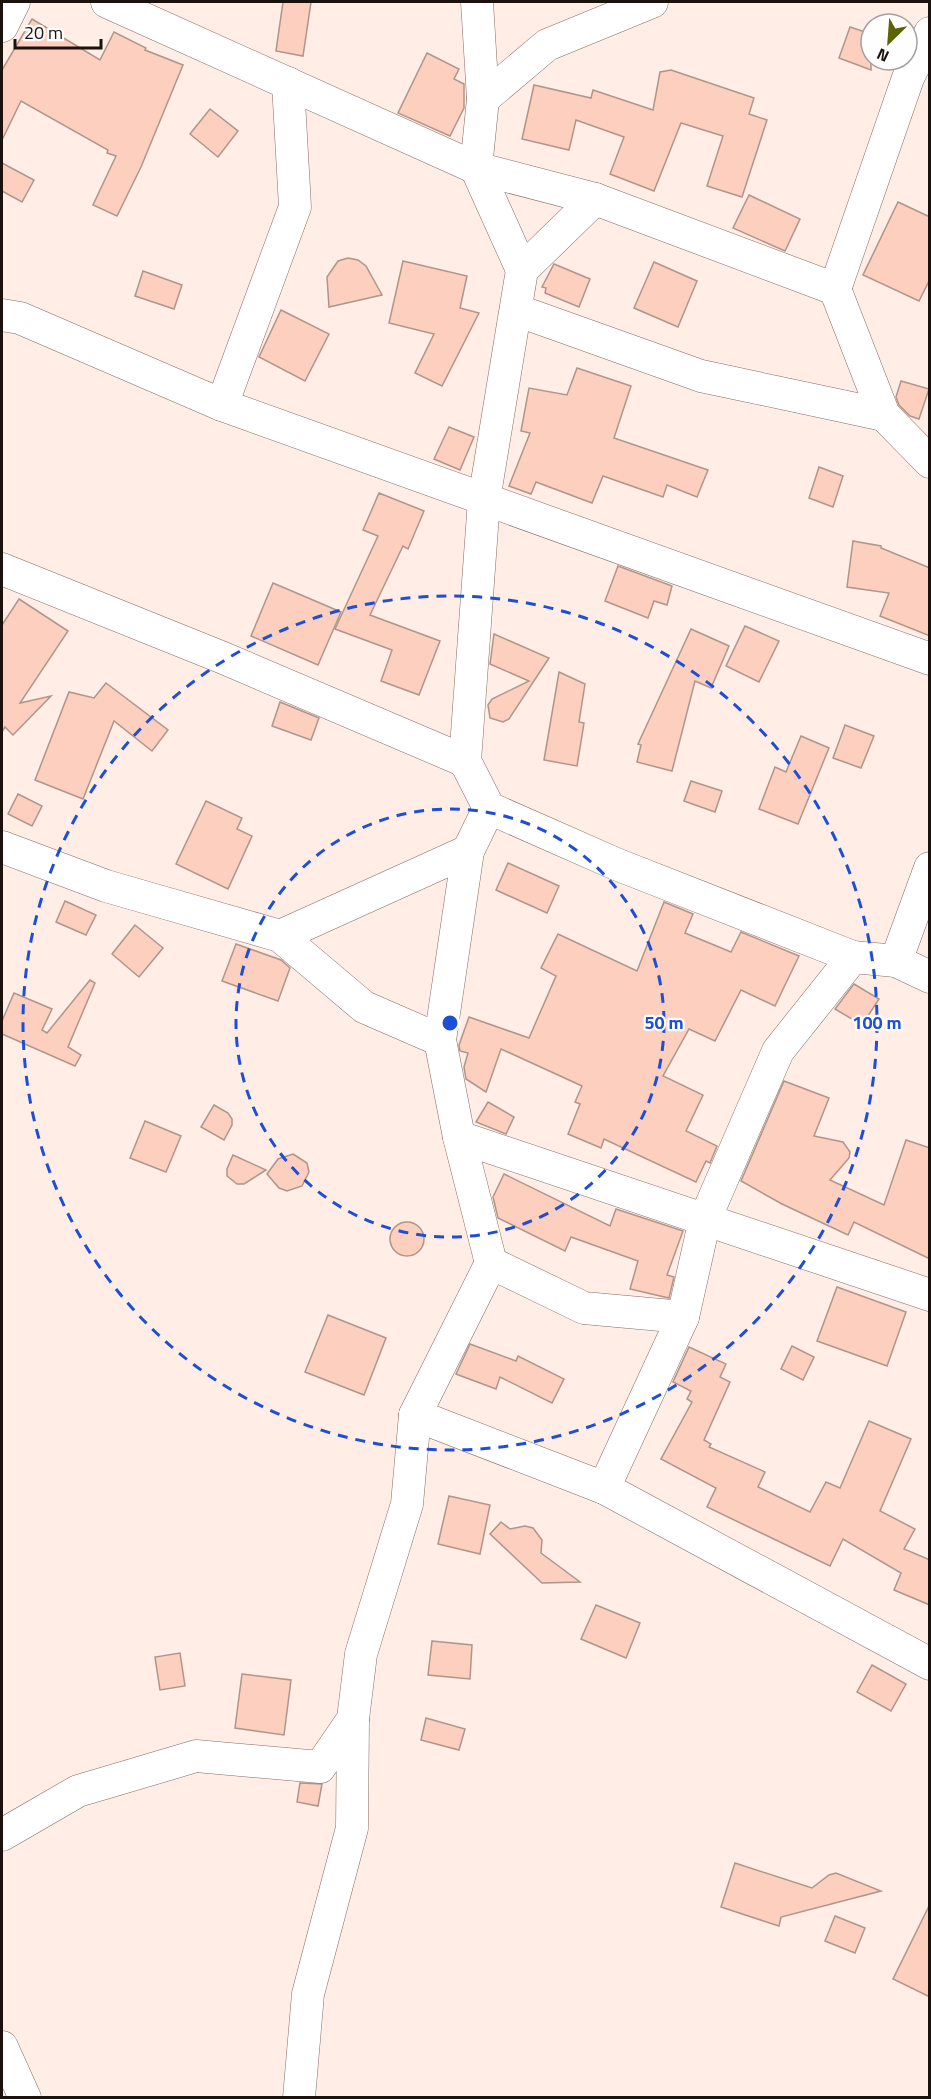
<svg xmlns="http://www.w3.org/2000/svg" width="931" height="2099" font-family="'Titillium Web',sans-serif">
<style>
.building{fill:#fccfbe;stroke:#b0958a;stroke-width:1.5}
.lines{fill:none;stroke-linecap:round;stroke-linejoin:round}
.street-casing{stroke:#876d64;stroke-width:33}
.street{stroke:#fff;stroke-width:32}
.ring{fill:none;stroke:#1d4ed8;stroke-width:3;stroke-dasharray:10 8}
.centre{fill:#1d4ed8;stroke:#fefefe;stroke-width:3}
.ring-label{font-size:18px;text-anchor:middle;font-weight:bold;fill:#1d4ed8;stroke:#fefefe;stroke-width:4.5;stroke-linejoin:round;paint-order:stroke}
</style>
<rect width="100%" height="100%" fill="#ffede6"/>
<g class="building">
<polygon points="283,2 311,2 303,56 276,51"/>
<polygon points="32,19 100,60 114,32 146,48 145,50 183,65 141,167 117,216 93,205 116,156 107,153 108,150 21,101 2,140 2,70"/>
<polygon points="850,27 871,34 871,70 839,58"/>
<polygon points="427,53 459,69 454,79 464,84 464,108 450,136 398,113"/>
<polygon points="671,70 754,98 749,114 767,120 742,197 707,186 723,136 681,123 654,191 610,174 624,137 576,120 569,150 522,139 534,85 591,98 593,90 653,110 660,72"/>
<polygon points="210,109 238,131 218,157 190,134"/>
<polygon points="2,163 34,180 22,202 2,191"/>
<polygon points="749,195 800,219 785,251 733,228"/>
<polygon points="898,202 930,217 930,279 919,301 863,275"/>
<polygon points="348,258 358,260 366,266 382,295 329,307 327,277 338,261"/>
<polygon points="403,261 467,276 460,308 479,313 442,386 415,373 434,334 389,323"/>
<polygon points="654,262 697,281 678,327 634,308"/>
<polygon points="554,264 590,279 579,307 545,293 546,288 542,287"/>
<polygon points="143,271 182,285 174,309 135,296"/>
<polygon points="281,310 329,334 305,381 259,357"/>
<polygon points="577,368 631,386 614,438 708,470 697,497 667,485 663,497 603,476 592,503 536,482 531,494 509,486 530,433 521,431 529,388 567,395"/>
<polygon points="901,381 929,389 919,419 910,416 899,405 896,397"/>
<polygon points="449,427 474,437 460,470 434,459"/>
<polygon points="819,467 843,476 833,507 809,498"/>
<polygon points="379,493 424,511 408,549 403,546 370,615 440,641 419,695 381,681 392,650 335,629 378,536 363,530"/>
<polygon points="853,541 881,546 881,548 930,568 930,636 880,616 889,593 847,587"/>
<polygon points="618,566 672,586 667,605 654,601 648,618 605,601"/>
<polygon points="273,583 341,612 318,665 251,636"/>
<polygon points="19,599 68,631 20,703 51,696 13,735 5,727 2,732 2,625"/>
<polygon points="745,626 779,641 759,682 726,666"/>
<polygon points="691,629 729,646 711,688 695,681 672,771 637,762 641,745 638,744"/>
<polygon points="494,634 549,658 509,719 503,722 490,718 488,705 492,699 529,681 490,664"/>
<polygon points="559,672 585,684 579,722 584,723 577,766 544,760"/>
<polygon points="106,683 168,730 152,751 114,721 83,799 35,780 69,692 94,698"/>
<polygon points="280,702 319,718 311,740 272,726"/>
<polygon points="845,725 874,736 861,768 833,758"/>
<polygon points="801,736 829,748 798,824 759,809 775,767 786,772"/>
<polygon points="691,781 722,791 715,812 684,801"/>
<polygon points="18,794 42,806 32,826 8,814"/>
<polygon points="206,801 242,818 237,829 252,836 228,889 176,864"/>
<polygon points="508,863 559,886 547,913 496,890"/>
<polygon points="65,901 96,915 86,935 56,922"/>
<polygon points="664,902 693,914 685,933 731,952 741,932 799,956 775,1006 741,990 715,1041 689,1029 663,1076 703,1095 686,1131 717,1146 710,1163 706,1161 696,1182 604,1139 601,1148 568,1134 580,1104 575,1102 582,1086 501,1049 486,1092 466,1079 464,1067 468,1053 460,1051 459,1045 469,1017 529,1038 556,976 541,968 558,934 637,971"/>
<polygon points="135,925 163,948 139,977 112,954"/>
<polygon points="236,944 281,960 290,968 278,1001 222,981"/>
<polygon points="90,980 95,983 68,1047 81,1055 75,1066 2,1034 2,1021 14,993 52,1009 42,1030 47,1033"/>
<polygon points="854,984 879,999 862,1025 835,1009"/>
<polygon points="784,1081 829,1098 814,1136 843,1142 850,1152 849,1158 830,1180 884,1205 906,1140 930,1148 930,1259 854,1222 848,1235 782,1204 741,1181"/>
<polygon points="488,1102 514,1117 506,1134 476,1122"/>
<polygon points="214,1105 228,1113 232,1119 232,1125 224,1140 201,1127"/>
<polygon points="145,1121 181,1136 166,1172 130,1158"/>
<polygon points="293,1154 307,1163 309,1172 302,1186 287,1191 279,1188 267,1174 278,1159"/>
<polygon points="233,1155 266,1170 244,1184 237,1184 227,1176 227,1169"/>
<polygon points="504,1174 610,1226 616,1209 683,1231 667,1275 674,1277 669,1298 630,1289 638,1261 571,1237 565,1251 498,1218 493,1197"/>
<circle cx="407" cy="1239" r="17"/>
<polygon points="837,1287 906,1312 887,1366 817,1341"/>
<polygon points="328,1315 386,1338 364,1395 305,1372"/>
<polygon points="470,1344 516,1361 518,1356 564,1379 552,1403 500,1377 496,1389 456,1374"/>
<polygon points="792,1346 814,1357 803,1380 781,1369"/>
<polygon points="689,1347 726,1364 720,1377 730,1382 704,1440 711,1444 709,1447 765,1472 758,1487 810,1512 826,1482 840,1488 869,1421 911,1439 880,1511 915,1529 904,1549 930,1560 930,1605 894,1590 901,1573 843,1539 830,1566 707,1507 716,1488 661,1459 692,1402 687,1399 691,1391 673,1382"/>
<polygon points="449,1496 490,1505 480,1554 438,1544"/>
<polygon points="501,1522 510,1529 525,1526 533,1528 542,1540 541,1553 580,1582 542,1583 490,1534"/>
<polygon points="596,1605 640,1623 626,1658 581,1639"/>
<polygon points="432,1641 472,1645 470,1679 428,1675"/>
<polygon points="180,1653 185,1686 160,1690 155,1657"/>
<polygon points="872,1665 906,1684 891,1711 857,1692"/>
<polygon points="242,1674 291,1680 284,1735 235,1728"/>
<polygon points="426,1718 465,1729 459,1750 421,1740"/>
<polygon points="300,1783 322,1784 318,1806 297,1802"/>
<polygon points="735,1863 812,1888 829,1875 836,1873 881,1891 781,1917 779,1926 721,1907"/>
<polygon points="930,1904 930,1997 893,1979"/>
<polygon points="835,1916 865,1928 855,1953 825,1941"/>
</g>
<g class="lines">
<defs>
<g id="street">
<polyline points="107,2 476,168 595,199 835,289 884,415 930,462"/>
<polyline points="477,2 483,99 476,168 522,270 484,500 465,761 489,808 616,864 853,957 896,961"/>
<polyline points="2,26 14,2"/>
<polyline points="483,99 547,45 652,2"/>
<polyline points="522,270 595,199"/>
<polyline points="835,289 908,78 930,33"/>
<polyline points="516,310 701,376 884,415"/>
<polyline points="2,315 20,318 222,405 930,659"/>
<polyline points="222,405 295,207 288,83"/>
<polyline points="2,569 221,657 465,761"/>
<polyline points="489,808 468,851 440,1040 459,1137 491,1263 584,1308 683,1317"/>
<polyline points="2,847 106,886 280,936 364,1007 440,1040"/>
<polyline points="930,868 896,961 930,977"/>
<polyline points="280,936 468,851"/>
<polyline points="459,1137 930,1295"/>
<polyline points="415,1415 604,1488 930,1664"/>
<polyline points="604,1488 683,1317 705,1219 778,1051 853,957"/>
<polyline points="2,1835 78,1791 196,1756 320,1767 353,1719 361,1654 407,1504 415,1415 491,1263"/>
<polyline points="2,2047 25,2098"/>
<polyline points="299,2098 308,1994 352,1828 353,1719"/>
</g>
</defs>
<use href="#street" class="street-casing"/>
<use href="#street" class="street"/>
</g>
<g class="ring">
<circle cx="450" cy="1023" r="214"/>
<circle cx="450" cy="1023" r="427"/>
</g>
<circle cx="450" cy="1023" r="9" class="centre"/>
<g class="ring-label">
<text x="664" y="1029">50 m</text>
<text x="877" y="1029">100 m</text>
</g>
<rect width="931" height="2099" fill="none" stroke="#1b120e" stroke-width="6"/>
<g transform="translate(889 42) rotate(205)"><circle r="28" fill="#fefefe" stroke="#a3a09e" stroke-width="1.5"/>
<path d="M0-4.5L10 22L0 15L-10 22Z" fill="#5a6405"/>
<text y="-9" font-size="16" font-weight="bold" text-anchor="middle" fill="#1b120e">N</text>
</g>
<path d="M15 39v9h86v-9" fill="none" stroke="#1b120e" stroke-width="3"/>
<text x="24" y="39" font-size="18" fill="#1b120e" stroke="#fefefe" stroke-width="4.5" paint-order="stroke">20 m</text>
</svg>
